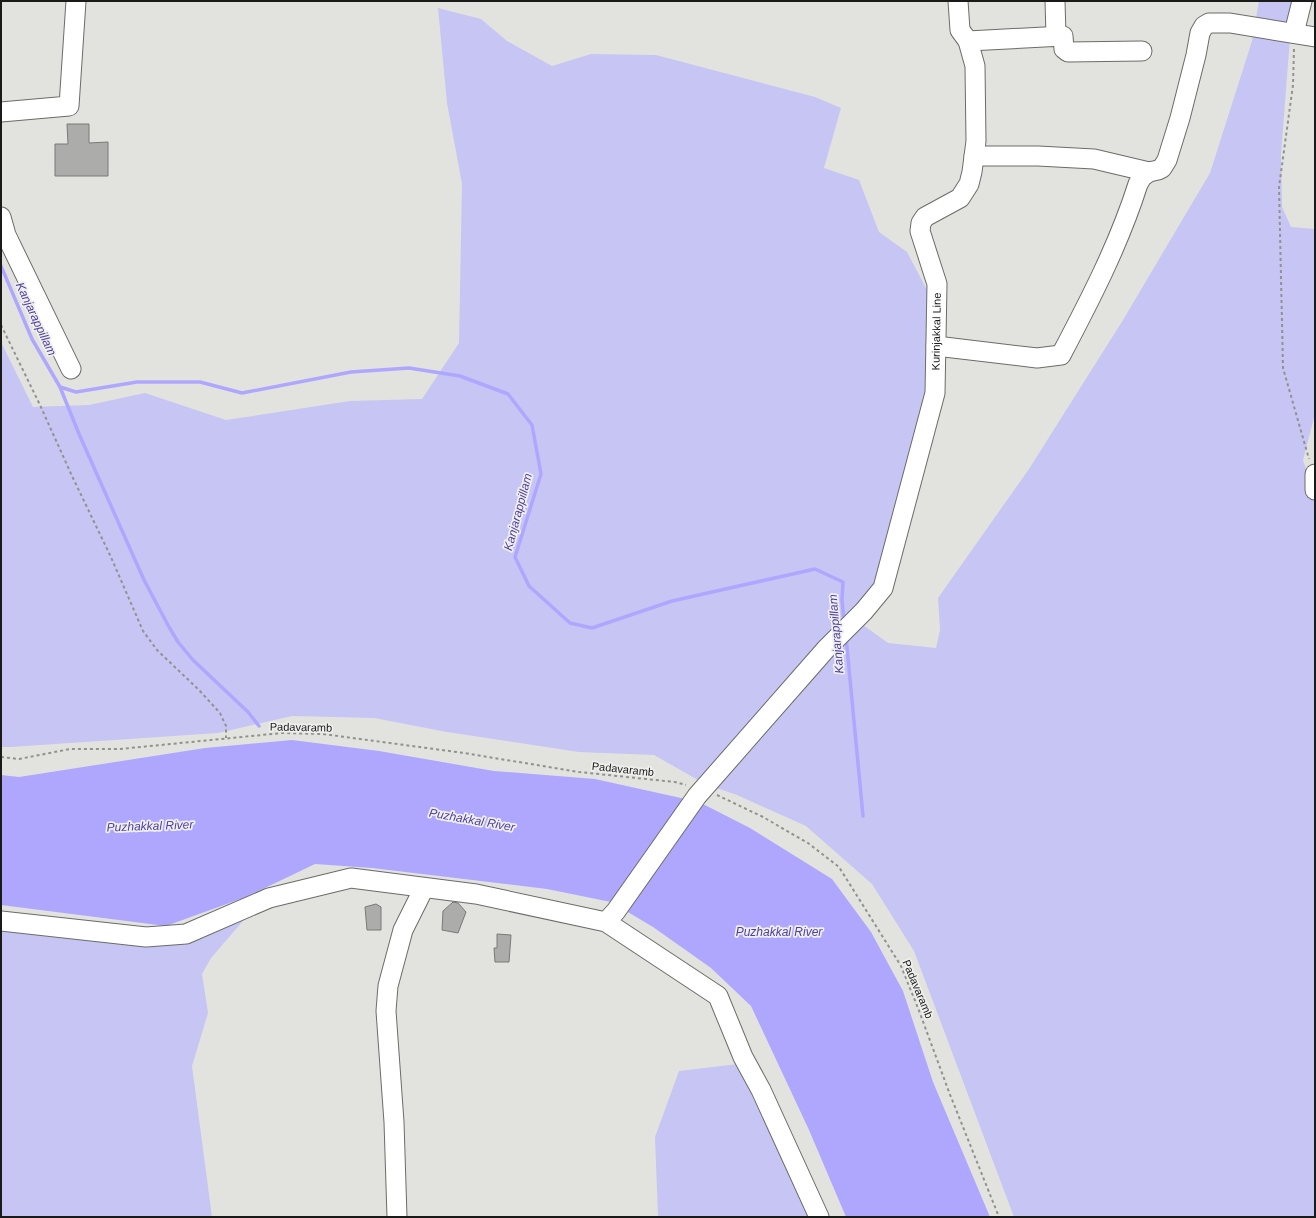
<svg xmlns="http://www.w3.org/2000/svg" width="1316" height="1218" font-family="Helvetica,sans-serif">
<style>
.green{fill:#c7c5f4}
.water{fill:#afa7fe}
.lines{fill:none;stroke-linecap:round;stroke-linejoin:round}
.stream{stroke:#afa7fe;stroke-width:3.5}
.building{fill:#acadaa;stroke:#787a77}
.minor-casing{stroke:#6b6c69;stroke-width:21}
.path{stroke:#91918e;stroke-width:2;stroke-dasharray:3 3;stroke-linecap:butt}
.minor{stroke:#fff;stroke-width:19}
.labels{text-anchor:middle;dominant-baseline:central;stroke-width:3.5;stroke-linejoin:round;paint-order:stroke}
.street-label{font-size:11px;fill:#1a1a19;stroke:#eff0ed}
.water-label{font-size:12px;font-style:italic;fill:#513ea0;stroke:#eff0ed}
</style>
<rect width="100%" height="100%" fill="#e2e3df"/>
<g class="green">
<polygon points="1259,1 1301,1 1290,38 1281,154 1282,207 1291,227 1315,229 1315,414 1303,460 1315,496 1315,1217 1014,1217 914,951 872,884 806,826 737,795 705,784 654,755 579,752 447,732 374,718 292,716 218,733 11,747 1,747 1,342 33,407 89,405 145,393 226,420 350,401 422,399 459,343 462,184 447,103 438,8 481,19 507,41 552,66 591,54 656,55 815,97 841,108 824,168 859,180 879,232 907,252 927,290 925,405 878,589 852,617 888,643 936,648 940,630 938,598 1029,469 1123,320 1210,173 1252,41"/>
<polygon points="249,914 211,958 202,974 208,1013 192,1066 212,1217 1,1217 1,929 159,942"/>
<polygon points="738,1064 810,1217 658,1217 655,1137 679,1071"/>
</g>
<polygon class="water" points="292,740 379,751 494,771 595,779 699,802 750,828 832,879 871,932 903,991 933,1082 990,1217 846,1217 809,1130 751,1006 711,968 653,927 611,902 547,889 372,868 315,864 246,897 166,926 1,905 1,775 19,777 205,748"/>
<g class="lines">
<g class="stream">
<polyline points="1,266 32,339 60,387 76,392 137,382 200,382 242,393 351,372 409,368 460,376 508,394 532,425 541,474 515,557 529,586 570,623 592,628 672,601 815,569 843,582 842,600 844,621"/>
<polyline points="60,387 79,434 144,580 169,627 178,642 193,660 248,712 259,726"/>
<polyline points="846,637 863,816"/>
</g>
</g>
<g class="building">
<polygon points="67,124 89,124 89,143 108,142 108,176 55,176 55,144 68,144"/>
<polygon points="453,902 458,903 466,912 458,933 442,930 443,911"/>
<polygon points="376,904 381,907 381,930 367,930 365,907"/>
<polygon points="497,934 511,935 509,962 495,962 494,948 497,948"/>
</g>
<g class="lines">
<defs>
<g id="minor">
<polyline points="1055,1 1056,36"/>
<polyline points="1294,33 1302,1"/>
<polyline points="968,41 1063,36 1064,49 1068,52 1142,51"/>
<polyline points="1,112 69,106 76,1"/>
<polyline points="974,156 1038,156 1094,159 1149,172"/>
<polyline points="1,217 6,235 71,369"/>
<path d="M936 346 1037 358 1061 355C1090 300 1119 244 1138 184L1142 177 1149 172 1158 170 1162 168 1167 160 1180 118 1196 55 1200 33 1204 26 1209 23H1230L1315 37"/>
<polyline points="1315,474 1315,490"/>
<polyline points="1,921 146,937 186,934 269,898 351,878 476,894 606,922 718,996 743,1057 761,1090 819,1217"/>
<path id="s1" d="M606 922 616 911 697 796 826 649 864 611 883 588 935 393 937 284 920 231 921 223 925 217 960 198 969 184 972 172 976 141 975 66 968 41 960 30 958 1"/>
<polyline points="397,1217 394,1122 386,1011 388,986 403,930 424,888"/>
</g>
</defs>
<use href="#minor" class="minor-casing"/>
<g class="path">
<polyline points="1294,49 1293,85 1279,187 1283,368 1309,459"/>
<polyline points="1,325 40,405 72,476 110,555 143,631 157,650 199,690 220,713 226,726 226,738"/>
<polyline points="1,757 19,759 70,749 120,749 282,733 323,734 464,753 579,772 675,782 686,785"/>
<polyline points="717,795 763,817 808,843 839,867 901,966 918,1008 949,1092 999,1217"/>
</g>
<use href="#minor" class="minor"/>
</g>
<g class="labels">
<g class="street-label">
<text stroke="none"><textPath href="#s1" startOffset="698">Kurinjakkal Line</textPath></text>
<text transform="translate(301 727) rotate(1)">Padavaramb</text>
<text transform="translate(623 769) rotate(6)">Padavaramb</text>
<text transform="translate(918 989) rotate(67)">Padavaramb</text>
</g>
<g class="water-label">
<text transform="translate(36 319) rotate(65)">Kanjarappillam</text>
<text transform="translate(518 512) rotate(-75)">Kanjarappillam</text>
<text transform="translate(836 634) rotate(-95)">Kanjarappillam</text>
<text transform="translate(472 820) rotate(10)">Puzhakkal River</text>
<text transform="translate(150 826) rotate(-2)">Puzhakkal River</text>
<text x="779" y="932">Puzhakkal River</text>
</g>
</g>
<rect width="1316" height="1218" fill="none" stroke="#1a1a19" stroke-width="4"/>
</svg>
